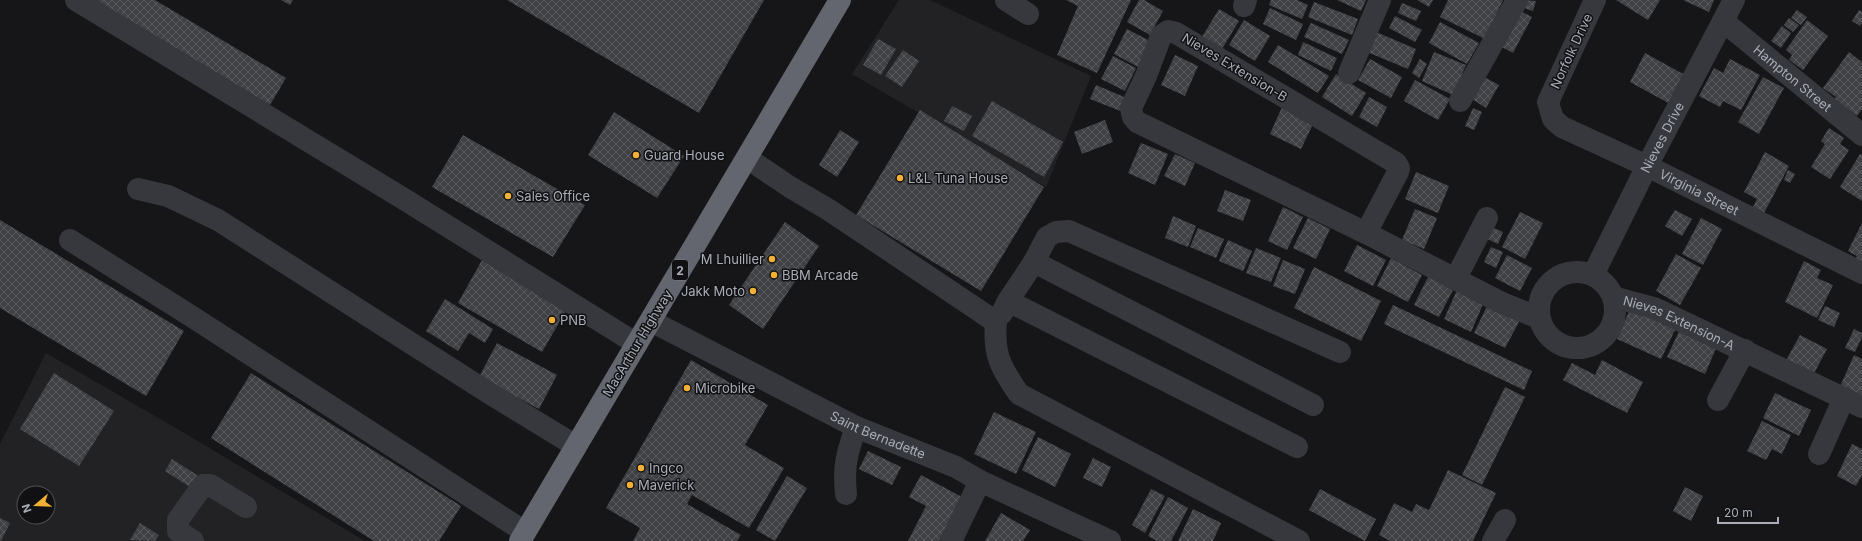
<svg xmlns="http://www.w3.org/2000/svg" width="1862" height="541" font-family="Inter,sans-serif">
<style>
.built{fill:#222225;fill-rule:evenodd}
.building{fill:url(#building-cross-hatch)}
.lines{fill:none;stroke-linecap:round;stroke-linejoin:round}
.minor{stroke:#37383d;stroke-width:22}
.highway{stroke:#63666e;stroke-width:22}
.poi-dot{fill:#f2b134;stroke:#111113;stroke-width:1.5}
.labels{text-anchor:middle;dominant-baseline:central;stroke-width:3;stroke-linejoin:round;paint-order:stroke}
.shield{fill:#111113;stroke:#7b7e86;stroke-width:1}
.shield-label{font-size:12px;font-weight:bold;fill:#a8adb8}
.street-label{font-size:13px;fill:#a8adb8;stroke:#111113}
.poi-label{font-size:13px;fill:#a8adb8;stroke:#111113;text-anchor:start}
</style>
<defs>
<pattern id="building-cross-hatch" width="8" height="8" patternUnits="userSpaceOnUse"><rect width="8" height="8" fill="#404145"/><path d="M0 0l8 8M0 8l8-8" fill="none" stroke="#595a5e"/></pattern>
</defs>
<rect width="100%" height="100%" fill="#161618"/>
<g class="built">
<polygon points="899,0 930,0 1091,76 1046,187 852,74"/>
<path d="M46 353 186 434 365 541H0V444ZM24 493H48V517H24Z"/>
</g>
<g class="building">
<polygon points="95,0 155,0 286,78 270,105"/>
<polygon points="281,0 293,0 290,5"/>
<polygon points="507,0 764,0 699,113"/>
<polygon points="1066,0 1131,0 1097,73 1057,55 1078,6"/>
<polygon points="1139,0 1144,0 1163,11 1150,35 1127,22"/>
<polygon points="1271,0 1297,0 1308,5 1302,19 1269,5"/>
<polygon points="1337,0 1366,0 1361,11"/>
<polygon points="1417,0 1433,0 1429,7"/>
<polygon points="1448,0 1503,0 1485,39 1440,17"/>
<polygon points="1524,0 1536,1 1533,11 1521,7"/>
<polygon points="1616,0 1660,0 1648,20"/>
<polygon points="1683,0 1714,0 1709,12"/>
<polygon points="1314,2 1358,19 1352,35 1308,17"/>
<polygon points="1402,3 1421,11 1416,21 1398,13"/>
<polygon points="1270,8 1303,24 1296,40 1263,24"/>
<polygon points="1219,9 1239,21 1222,49 1202,37"/>
<polygon points="1516,9 1532,17 1513,53 1498,45"/>
<polygon points="1797,10 1807,17 1801,25 1791,18"/>
<polygon points="1859,10 1862,12 1862,23 1860,26 1852,21"/>
<polygon points="1395,16 1422,30 1415,42 1389,28"/>
<polygon points="1789,18 1799,25 1793,32 1784,25"/>
<polygon points="1244,20 1270,36 1255,61 1229,45"/>
<polygon points="1807,20 1828,36 1803,70 1789,60 1792,55 1786,50"/>
<polygon points="1440,22 1479,43 1467,64 1429,43"/>
<polygon points="1311,23 1349,40 1342,54 1304,37"/>
<polygon points="1782,26 1791,33 1781,48 1771,41"/>
<polygon points="1127,29 1154,43 1140,68 1114,54"/>
<polygon points="1376,32 1416,49 1408,69 1367,52"/>
<polygon points="878,39 896,49 881,75 863,65"/>
<polygon points="1303,42 1337,58 1331,71 1298,55"/>
<polygon points="1278,45 1329,76 1318,93 1268,62"/>
<polygon points="903,50 919,61 902,87 885,76"/>
<polygon points="1434,52 1466,65 1453,95 1422,81"/>
<polygon points="1849,52 1862,62 1862,109 1857,116 1834,99 1836,97 1823,88"/>
<polygon points="1645,53 1685,75 1670,104 1630,82"/>
<polygon points="1175,55 1198,66 1185,96 1161,85"/>
<polygon points="1113,56 1136,68 1125,91 1101,79"/>
<polygon points="1370,59 1402,77 1391,98 1358,80"/>
<polygon points="1420,59 1427,64 1419,78 1412,73"/>
<polygon points="1730,59 1760,75 1741,110 1723,101 1720,107 1699,96 1714,68 1723,73"/>
<polygon points="1336,74 1366,93 1352,116 1322,97"/>
<polygon points="1484,77 1499,85 1486,108 1472,99"/>
<polygon points="1763,77 1784,88 1759,134 1738,122"/>
<polygon points="1415,80 1450,99 1438,120 1404,101"/>
<polygon points="1096,85 1129,99 1123,112 1090,99"/>
<polygon points="1369,97 1387,107 1377,127 1359,117"/>
<polygon points="992,101 1063,142 1044,177 972,136"/>
<polygon points="952,106 972,116 964,131 944,121"/>
<polygon points="1282,107 1314,122 1301,149 1270,134"/>
<polygon points="1473,108 1482,112 1474,130 1465,126"/>
<polygon points="920,110 1044,187 981,291 856,215"/>
<polygon points="614,112 684,156 657,198 588,155"/>
<polygon points="1105,120 1113,142 1082,154 1074,132"/>
<polygon points="1829,128 1844,138 1840,144 1849,150 1830,179 1811,167 1825,144 1821,141"/>
<polygon points="840,130 859,142 837,177 819,165"/>
<polygon points="463,135 585,205 553,257 432,187"/>
<polygon points="1141,143 1168,154 1155,185 1128,173"/>
<polygon points="1765,152 1789,166 1764,213 1753,207 1757,199 1744,192"/>
<polygon points="1175,154 1195,163 1185,186 1164,176"/>
<polygon points="1860,154 1862,155 1862,201 1840,187"/>
<polygon points="1788,170 1795,174 1790,183 1784,180"/>
<polygon points="1416,172 1449,186 1438,213 1405,199"/>
<polygon points="1225,190 1251,200 1243,221 1217,211"/>
<polygon points="1283,207 1303,217 1287,250 1268,241"/>
<polygon points="1415,209 1437,218 1424,249 1402,240"/>
<polygon points="1675,210 1692,219 1682,236 1665,226"/>
<polygon points="1520,212 1543,223 1525,259 1502,247"/>
<polygon points="1173,216 1196,226 1188,247 1165,238"/>
<polygon points="1308,218 1330,229 1316,259 1293,248"/>
<polygon points="1701,218 1722,229 1703,265 1682,254"/>
<polygon points="0,220 184,331 146,396 0,308"/>
<polygon points="785,222 819,246 763,329 729,305"/>
<polygon points="1862,223 1862,266 1854,262 1857,256 1848,251"/>
<polygon points="1492,227 1503,232 1498,244 1487,239"/>
<polygon points="1198,228 1224,239 1216,258 1190,247"/>
<polygon points="1228,240 1252,251 1243,271 1219,261"/>
<polygon points="1357,245 1386,260 1373,286 1344,271"/>
<polygon points="1491,247 1503,252 1496,268 1484,262"/>
<polygon points="1256,248 1281,258 1271,282 1246,273"/>
<polygon points="1676,254 1701,268 1680,305 1656,291"/>
<polygon points="1507,255 1532,268 1520,291 1495,278"/>
<polygon points="1391,258 1422,275 1408,302 1377,286"/>
<polygon points="482,260 567,309 542,352 458,303"/>
<polygon points="1283,260 1305,269 1295,294 1273,286"/>
<polygon points="1804,261 1821,270 1817,278 1833,285 1817,318 1785,302"/>
<polygon points="1314,267 1381,301 1361,341 1294,308"/>
<polygon points="1430,273 1455,286 1439,317 1414,305"/>
<polygon points="1457,290 1484,302 1471,332 1444,319"/>
<polygon points="445,299 493,329 485,343 469,333 458,351 426,331"/>
<polygon points="1488,304 1520,320 1505,348 1474,333"/>
<polygon points="1393,305 1532,371 1524,390 1384,324"/>
<polygon points="1825,306 1840,313 1834,327 1818,320"/>
<polygon points="1631,307 1676,328 1661,359 1617,339"/>
<polygon points="1680,329 1717,346 1705,374 1667,357"/>
<polygon points="1854,329 1862,333 1862,337 1855,352 1845,348"/>
<polygon points="1800,335 1827,349 1810,381 1783,366"/>
<polygon points="497,343 557,375 539,409 479,377"/>
<polygon points="1854,355 1862,359 1862,397 1838,391"/>
<polygon points="691,360 768,405 745,445 784,468 749,528 692,495 687,504 741,535 737,541 633,541 640,528 606,508"/>
<polygon points="1602,360 1643,382 1627,413 1563,380 1572,363 1595,375"/>
<polygon points="54,373 114,411 79,466 20,429"/>
<polygon points="251,373 461,506 439,541 374,541 211,438"/>
<polygon points="1505,387 1525,397 1482,485 1462,475"/>
<polygon points="1775,393 1811,410 1799,436 1763,418"/>
<polygon points="994,412 1036,432 1016,474 974,454"/>
<polygon points="1762,421 1791,435 1782,454 1772,449 1766,460 1747,451"/>
<polygon points="1038,437 1071,454 1055,487 1022,470"/>
<polygon points="1852,444 1862,449 1862,475 1856,486 1837,476"/>
<polygon points="868,451 901,467 892,485 859,469"/>
<polygon points="1093,458 1111,467 1102,487 1083,478"/>
<polygon points="172,459 197,475 190,487 165,471"/>
<polygon points="1448,470 1496,493 1473,541 1390,541 1379,535 1394,503 1412,512 1416,504 1429,510"/>
<polygon points="921,475 962,497 939,541 908,541 926,506 909,497"/>
<polygon points="787,476 807,488 775,541 756,530"/>
<polygon points="1685,487 1703,496 1691,521 1673,511"/>
<polygon points="1151,489 1165,496 1145,533 1132,525"/>
<polygon points="1320,489 1376,519 1365,541 1309,510"/>
<polygon points="1168,497 1188,508 1171,541 1157,541 1148,536"/>
<polygon points="1193,509 1221,523 1213,541 1178,541"/>
<polygon points="1001,513 1030,530 1023,541 985,541"/>
<polygon points="0,518 10,523 1,541 0,541"/>
<polygon points="140,523 159,535 155,541 130,540"/>
</g>
<g class="lines">
<g class="minor">
<polyline points="76,0 399,196 637,344"/>
<polyline points="1006,0 1028,14"/>
<path id="s1" d="M1595 0 1548 102 1553 119 1562 127 1647 166 1862 273"/>
<polyline points="1244,6 1246,0"/>
<path id="s2" d="M1723 21 1862 135"/>
<polyline points="1349,73 1380,0"/>
<polyline points="1460,101 1517,0"/>
<path d="M747 158 790 187 829 210 996 322C993 355 1001 368 1019 394L1299 541"/>
<polyline points="138,189 168,196 218,220 489,393 576,446"/>
<polyline points="1366,233 1398,172 1399,168 1396,163 1176,33 1168,31 1161,36 1146,76 1131,108 1133,117 1137,122 1366,233 1502,303 1539,318"/>
<polyline points="70,240 191,316 525,532"/>
<polyline points="1034,262 1313,405"/>
<circle cx="1577" cy="310" r="38"/>
<path id="s3" d="M1593 275 1647 166 1734 0"/>
<polyline points="1455,280 1487,218"/>
<path id="s4" d="M1613 297 1654 308 1862 407"/>
<polyline points="1008,301 1034,262 1047,237 1056,232 1069,231 1340,352"/>
<polyline points="1002,313 1008,301 1297,447"/>
<path id="s5" d="M651 321 856 427 956 467 980 481 1110 541"/>
<polyline points="1718,400 1745,350"/>
<polyline points="1819,454 1844,398"/>
<path d="M846 494C843 467 847 453 856 427"/>
<polyline points="193,541 178,531 178,520 203,485 210,485 246,507"/>
<polyline points="951,541 980,481"/>
<polyline points="1493,541 1505,520"/>
</g>
<polyline class="highway" points="520,541 840,0"/>
</g>
<g class="poi-dot">
<circle cx="636" cy="155" r="4"/>
<circle cx="900" cy="178" r="4"/>
<circle cx="508" cy="196" r="4"/>
<circle cx="772" cy="259" r="4"/>
<circle cx="774" cy="275" r="4"/>
<circle cx="753" cy="291" r="4"/>
<circle cx="552" cy="320" r="4"/>
<circle cx="687" cy="388" r="4"/>
<circle cx="641" cy="468" r="4"/>
<circle cx="630" cy="485" r="4"/>
</g>
<g class="labels">
<rect class="shield" x="672" y="260" width="16" height="20" rx="3"/>
<g class="shield-label">
<text x="680" y="270">2</text>
</g>
<g class="street-label">
<text transform="translate(1571 51) rotate(-65)">Norfolk Drive</text>
<text transform="translate(1235 67) rotate(31)">Nieves Extension-B</text>
<text stroke="none"><textPath href="#s2" startOffset="90">Hampton Street</textPath></text>
<text stroke="none"><textPath href="#s3" startOffset="154">Nieves Drive</textPath></text>
<text stroke="none"><textPath href="#s1" startOffset="294">Virginia Street</textPath></text>
<text stroke="none"><textPath href="#s4" startOffset="71">Nieves Extension-A</textPath></text>
<text transform="translate(637 343) rotate(-59)">MacArthur Highway</text>
<text stroke="none"><textPath href="#s5" startOffset="254">Saint Bernadette</textPath></text>
</g>
<g class="poi-label">
<text x="644" y="155">Guard House</text>
<text x="908" y="178">L&amp;L Tuna House</text>
<text x="516" y="196">Sales Office</text>
<text x="764" y="259" text-anchor="end">M Lhuillier</text>
<text x="782" y="275">BBM Arcade</text>
<text x="745" y="291" text-anchor="end">Jakk Moto</text>
<text x="560" y="320">PNB</text>
<text x="695" y="388">Microbike</text>
<text x="649" y="468">Ingco</text>
<text x="638" y="485">Maverick</text>
</g>
</g>
<g transform="translate(36 505) rotate(251)"><circle r="19" fill="#111113" stroke="#4d4f55"/>
<path d="M0-3L7 15L0 10L-7 15Z" fill="#f2b134"/>
<text y="-6" font-size="11" font-weight="bold" text-anchor="middle" fill="#a8adb8">N</text>
</g>
<path d="M1718 517v6h60v-6" fill="none" stroke="#a8adb8" stroke-width="2"/>
<text x="1724" y="517" font-size="12" fill="#a8adb8" stroke="#111113" stroke-width="3" paint-order="stroke">20 m</text>
</svg>
